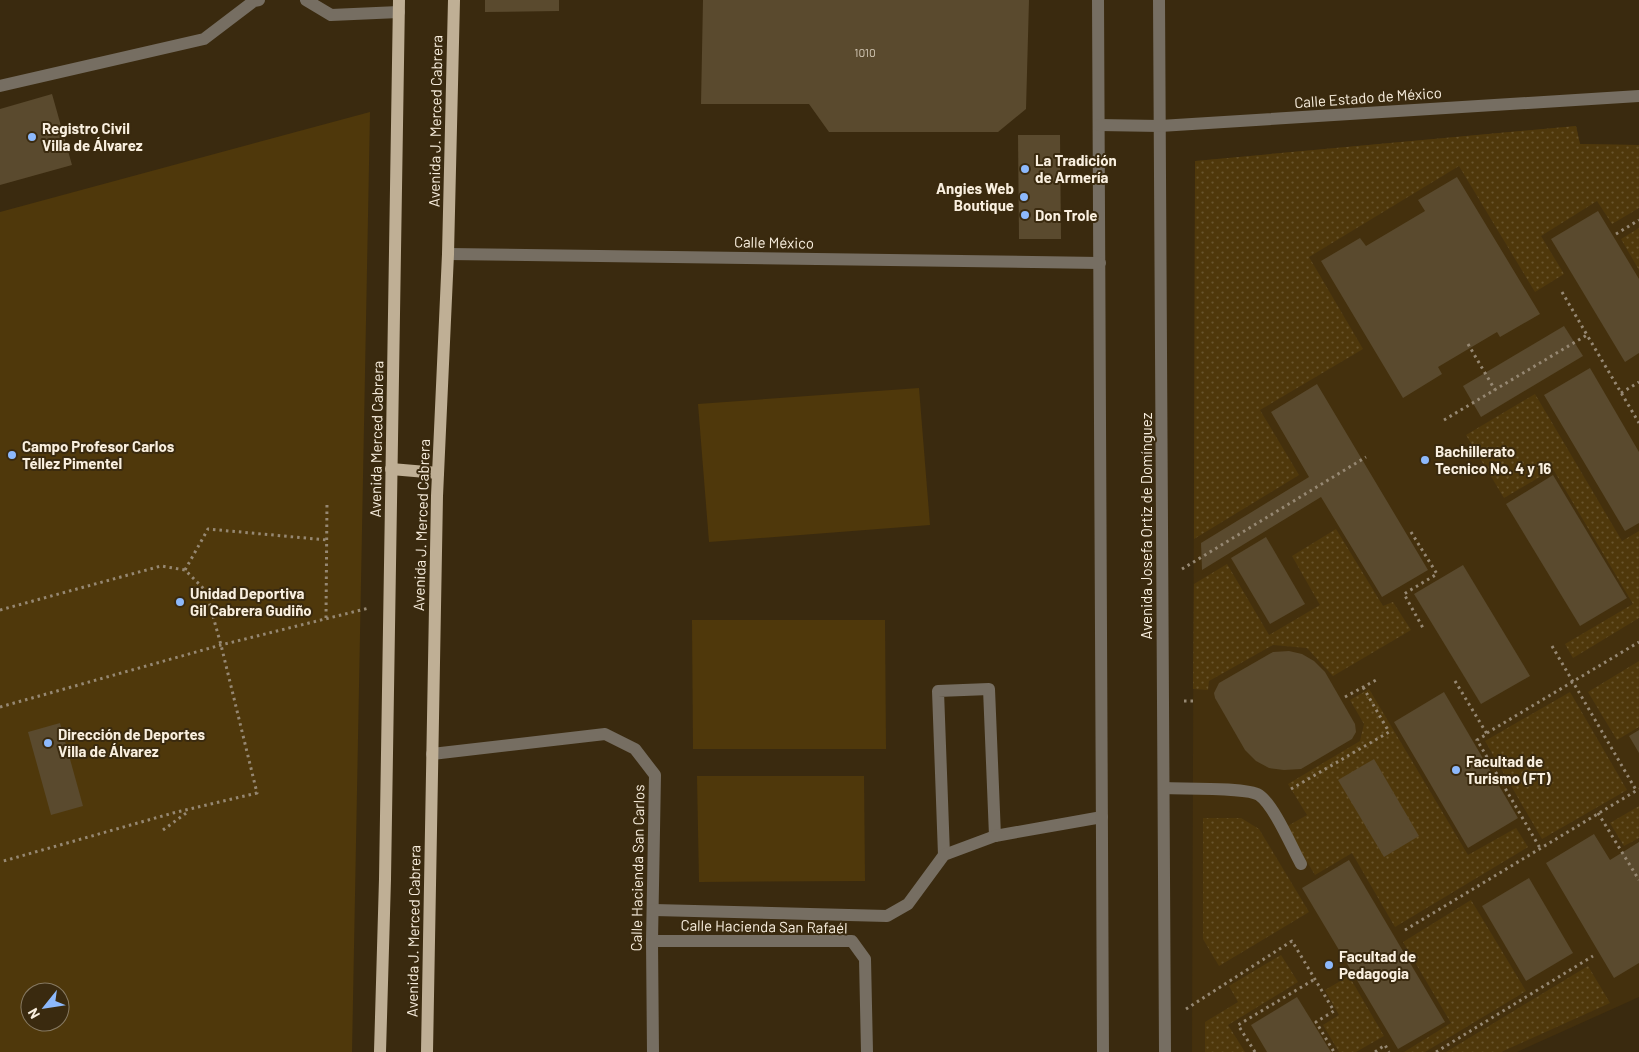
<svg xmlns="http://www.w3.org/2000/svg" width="1639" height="1052" font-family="Barlow,sans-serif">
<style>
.built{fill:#44300d}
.green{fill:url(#green-dots)}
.pitch{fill:#4f380b;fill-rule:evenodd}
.building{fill:#5a4a2e}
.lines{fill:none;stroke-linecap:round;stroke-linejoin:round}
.path{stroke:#968873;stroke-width:3;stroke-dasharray:2.5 4;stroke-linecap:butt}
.service{stroke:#766e62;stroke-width:12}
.minor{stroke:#766e62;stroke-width:12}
.primary{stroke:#bfaf95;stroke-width:12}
.poi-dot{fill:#8db9fc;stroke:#3a2a0f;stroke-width:2}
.labels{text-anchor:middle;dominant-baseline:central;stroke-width:4;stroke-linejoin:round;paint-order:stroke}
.number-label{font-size:12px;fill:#d1c6b3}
.street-label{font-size:15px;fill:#f9efdf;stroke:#3a2a0f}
.poi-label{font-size:15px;font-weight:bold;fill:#f9efdf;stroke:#3a2a0f;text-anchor:start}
</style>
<defs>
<pattern id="green-dots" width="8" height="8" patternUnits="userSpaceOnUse" patternTransform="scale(1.25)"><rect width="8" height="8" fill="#4f380b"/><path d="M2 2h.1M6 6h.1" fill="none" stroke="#69552e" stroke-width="1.8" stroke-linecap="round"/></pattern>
</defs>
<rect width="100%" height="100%" fill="#3a2a0f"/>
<polygon class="built" points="1576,126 1580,144 1639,145 1639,997 1517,1052 1192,1052 1195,161"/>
<g class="green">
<polygon points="1576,126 1580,144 1639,145 1639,208 1612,224 1597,201 1541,236 1564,274 1535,292 1459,166 1309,257 1363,349 1260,410 1299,475 1194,539 1195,161"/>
<polygon points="1639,228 1639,270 1621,239"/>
<polygon points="1535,394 1622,541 1639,531 1639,618 1573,658 1565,644 1633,604 1553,469 1504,498 1466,435"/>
<polygon points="1336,529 1383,606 1393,602 1411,630 1333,676 1307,648 1273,645 1209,681 1208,690 1193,689 1194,584 1227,564 1269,635 1320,605 1292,556"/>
<polygon points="1639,661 1639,727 1617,740 1588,692"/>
<polygon points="1369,689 1468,855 1516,828 1528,847 1395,927 1352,853 1315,875 1286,827 1307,815 1288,784 1360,741 1364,724 1350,700"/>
<polygon points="1570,692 1627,790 1542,839 1485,741"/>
<polygon points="1639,806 1639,838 1624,846 1610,823"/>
<polygon points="1203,818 1241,818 1259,829 1309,912 1219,966 1203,939"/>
<polygon points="1471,900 1526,991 1425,1052 1404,1052 1451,1023 1403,942"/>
<polygon points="1281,955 1298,982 1228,1025 1245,1052 1205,1052 1205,1022 1238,1002 1229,986"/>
<polygon points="1588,966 1610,1003 1501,1052 1446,1052"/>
<polygon points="1349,976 1384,1036 1356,1052 1339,1052 1323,1025 1339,1015 1325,990"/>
</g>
<g class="pitch">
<path d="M370 112 352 1052H0V212ZM30 992H60V1022H30Z"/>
<polygon points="919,388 930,525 709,542 698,404"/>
<polygon points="692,620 885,620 886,749 693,749"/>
<polygon points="697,776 864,776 865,881 699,882"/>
</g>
<g class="building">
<polygon points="485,0 559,0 559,11 485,12"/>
<polygon points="703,0 1029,0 1026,109 998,132 829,132 809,104 701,104"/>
<polygon points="52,94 72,165 0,185 0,109"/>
<polygon points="1018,135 1060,135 1061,239 1019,239"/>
<polygon points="1457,177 1540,314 1500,337 1497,332 1438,367 1442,374 1403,398 1321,261 1360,238 1366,246 1425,211 1418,200"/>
<polygon points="1598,211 1639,279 1639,353 1625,362 1551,239"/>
<polygon points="1564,326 1583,356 1481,417 1463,386"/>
<polygon points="1590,368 1639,452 1639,523 1625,531 1544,395"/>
<polygon points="1317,384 1428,570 1382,597 1321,497 1202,570 1201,543 1309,477 1271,412"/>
<polygon points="1553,475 1627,598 1580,626 1506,504"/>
<polygon points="1266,537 1305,604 1270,624 1231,558"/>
<polygon points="1463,565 1530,676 1481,704 1414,594"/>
<polygon points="1289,651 1302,654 1314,661 1325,672 1355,724 1356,732 1352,739 1301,769 1284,770 1269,768 1256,761 1245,750 1215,698 1214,693 1219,683 1273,652"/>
<polygon points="1444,692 1518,818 1468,848 1394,722"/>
<polygon points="60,723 83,806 51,815 28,732"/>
<polygon points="1639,730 1639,753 1629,736"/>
<polygon points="1374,759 1419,836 1384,857 1338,780"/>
<polygon points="1594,834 1610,860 1639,842 1639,963 1614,978 1546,863"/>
<polygon points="1349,860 1445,1022 1398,1049 1302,888"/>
<polygon points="1529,878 1573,953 1526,981 1482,906"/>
<polygon points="1297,997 1331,1052 1267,1052 1251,1025"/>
</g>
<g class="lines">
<g class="path">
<polyline points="1616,234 1639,220"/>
<polyline points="1562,292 1587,335"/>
<polyline points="1468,344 1495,390"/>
<polyline points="1621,393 1639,382"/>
<polyline points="1444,420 1587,335 1639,423"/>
<polyline points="1411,532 1437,574 1404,594 1423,628"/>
<polyline points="1182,569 1366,457"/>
<polyline points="185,570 208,529 327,540"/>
<polyline points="0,610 161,566 185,570 206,591 221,645 257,793 173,813 0,862"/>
<polyline points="326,618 327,501"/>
<polyline points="1552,646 1636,790"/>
<polyline points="1455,681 1487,734 1477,740 1540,848"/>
<polyline points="1345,697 1378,679"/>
<polyline points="1184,701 1193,701"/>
<polyline points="0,707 221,645 369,608"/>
<polyline points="1487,733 1639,642"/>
<polyline points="1291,789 1389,732 1363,687"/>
<polyline points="1598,813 1639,880"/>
<polyline points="163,830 189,811"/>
<polyline points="1405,930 1639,789"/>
<polyline points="1186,1009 1292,941 1334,1011 1316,1022 1334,1052"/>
<polyline points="1255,1052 1238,1025 1315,979"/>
<polyline points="1375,1052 1385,1045 1389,1052"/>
<polyline points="1436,1052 1593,956"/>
</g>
<g class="service">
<polyline points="306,0 331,15 399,12"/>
<polyline points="0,86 204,39 254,1 259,0"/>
<polyline points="432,754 605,734 635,749 655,775 652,941"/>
<path d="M1164 788C1182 789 1247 787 1259 795 1274 805 1292 848 1301 864"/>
<polyline points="944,855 938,691 989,689 995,836"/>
<polyline points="654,910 887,916 908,904 944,855 995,836 1102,817"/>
</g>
<g class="minor">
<polyline points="1098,0 1103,1052"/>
<polyline points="1159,0 1165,1052"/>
<polyline points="1099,125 1160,126 1639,96"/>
<polyline points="448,254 1100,263"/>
<polyline points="653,1052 652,941 852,941 865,959 867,1052"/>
</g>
<g class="primary">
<polyline points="391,469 438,473"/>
<polyline points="380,1052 385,879 399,0"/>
<polyline points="427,1052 437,496 448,254 454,0"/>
</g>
</g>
<g class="poi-dot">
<circle cx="32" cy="137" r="5"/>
<circle cx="1025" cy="169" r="5"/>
<circle cx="1024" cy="197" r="5"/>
<circle cx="1025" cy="215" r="5"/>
<circle cx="12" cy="455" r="5"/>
<circle cx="1425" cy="460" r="5"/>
<circle cx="180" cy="602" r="5"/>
<circle cx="48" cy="743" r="5"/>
<circle cx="1456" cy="770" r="5"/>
<circle cx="1329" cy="965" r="5"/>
</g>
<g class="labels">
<g class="number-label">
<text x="865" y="52">1010</text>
</g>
<g class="street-label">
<text transform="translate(1368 97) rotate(-4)">Calle Estado de México</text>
<text transform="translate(435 121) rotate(-89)">Avenida J. Merced Cabrera</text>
<text transform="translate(774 242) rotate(1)">Calle México</text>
<text transform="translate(376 439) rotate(-89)">Avenida Merced Cabrera</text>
<text transform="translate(421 525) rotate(-88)">Avenida J. Merced Cabrera</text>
<text transform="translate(1146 526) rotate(-90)">Avenida Josefa Ortiz de Domínguez</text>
<text transform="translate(637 868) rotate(-89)">Calle Hacienda San Carlos</text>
<text transform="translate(764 926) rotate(1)">Calle Hacienda San Rafaél</text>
<text transform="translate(413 931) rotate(-89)">Avenida J. Merced Cabrera</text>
</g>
<g class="poi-label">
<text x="42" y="128">Registro Civil<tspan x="42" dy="17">Villa de Álvarez</tspan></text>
<text x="1035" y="160">La Tradición<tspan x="1035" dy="17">de Armería</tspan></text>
<text x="1014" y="188" text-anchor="end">Angies Web<tspan x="1014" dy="17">Boutique</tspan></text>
<text x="1035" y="215">Don Trole</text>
<text x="22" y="446">Campo Profesor Carlos<tspan x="22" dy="17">Téllez Pimentel</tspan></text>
<text x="1435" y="451">Bachillerato<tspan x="1435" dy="17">Tecnico No. 4 y 16</tspan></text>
<text x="190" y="593">Unidad Deportiva<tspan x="190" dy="17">Gil Cabrera Gudiño</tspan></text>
<text x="58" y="734">Dirección de Deportes<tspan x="58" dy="17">Villa de Álvarez</tspan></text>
<text x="1466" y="761">Facultad de<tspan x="1466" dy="17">Turismo (FT)</tspan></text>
<text x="1339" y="956">Facultad de<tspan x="1339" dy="17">Pedagogia</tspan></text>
</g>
</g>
<g transform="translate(45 1007) rotate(240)"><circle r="24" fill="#3a2a0f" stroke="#867962"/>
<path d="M0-4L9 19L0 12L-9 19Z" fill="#8db9fc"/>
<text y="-8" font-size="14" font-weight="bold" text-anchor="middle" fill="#f9efdf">N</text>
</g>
</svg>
